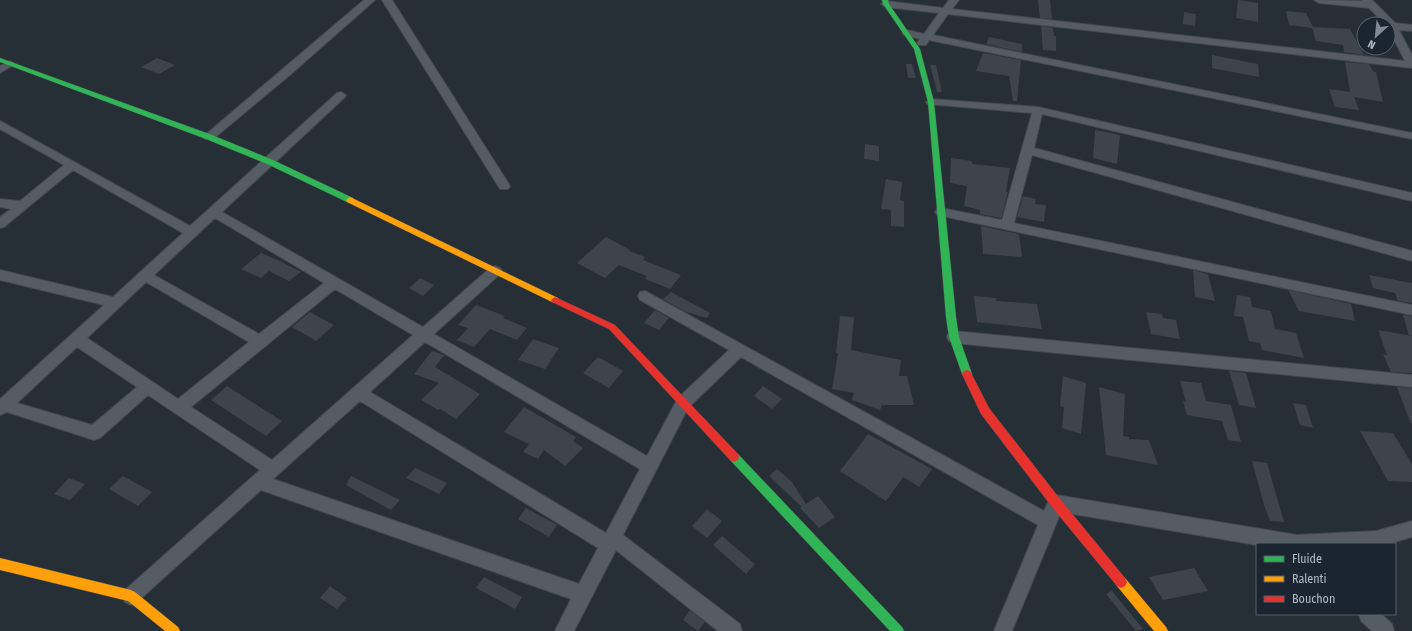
<svg xmlns="http://www.w3.org/2000/svg" width="1412" height="631" font-family="'Fira Sans Condensed',sans-serif">
<style>
.building{fill:#3e444c}
.lines{fill:none;stroke-linecap:round;stroke-linejoin:round}
.street-casing{stroke:#43484e;stroke-width:2}
.fast-casing{stroke:#43484e;stroke-width:1}
.slow-casing{stroke:#43484e;stroke-width:1}
.jam-casing{stroke:#43484e;stroke-width:1}
.street{fill:#565c64;fill-rule:evenodd}
.fast{fill:#30b455;fill-rule:evenodd}
.slow{fill:#ff9f0a;fill-rule:evenodd}
.jam{fill:#e5322d;fill-rule:evenodd}
</style>
<rect width="100%" height="100%" fill="#262e36"/>
<g class="building">
<polygon points="1038,0 1050,0 1052,19 1040,18"/>
<polygon points="1238,0 1258,3 1258,22 1236,18"/>
<polygon points="1286,11 1306,13 1313,27 1350,29 1364,55 1344,52 1343,45 1316,41 1312,28 1289,25"/>
<polygon points="1184,12 1196,14 1195,26 1183,24"/>
<polygon points="1041,26 1053,28 1054,36 1056,36 1056,51 1043,50"/>
<polygon points="989,37 1022,44 1022,52 986,44"/>
<polygon points="983,53 1021,60 1017,101 1013,101 1009,76 976,71"/>
<polygon points="1212,55 1258,64 1259,77 1212,68"/>
<polygon points="157,58 175,65 159,74 141,67"/>
<polygon points="1345,62 1369,64 1373,71 1376,72 1383,102 1354,97 1359,110 1335,107 1329,89 1350,92"/>
<polygon points="906,64 912,64 916,78 908,78"/>
<polygon points="930,65 936,65 942,92 937,92"/>
<polygon points="1095,130 1120,135 1117,164 1093,158"/>
<polygon points="865,144 879,146 879,161 864,159"/>
<polygon points="951,158 972,161 972,164 1010,168 1006,192 1008,192 1001,218 980,214 980,210 964,206 967,186 950,183"/>
<polygon points="886,179 902,182 900,200 904,201 904,227 891,226 891,210 881,209"/>
<polygon points="1023,196 1036,199 1035,204 1046,205 1044,222 1017,217"/>
<polygon points="981,226 1019,234 1022,257 983,254"/>
<polygon points="606,237 630,250 629,251 645,257 643,260 681,275 670,289 645,279 647,276 619,265 605,278 577,263"/>
<polygon points="261,253 280,261 301,272 289,281 269,271 261,278 241,269"/>
<polygon points="1193,270 1208,274 1215,301 1195,297"/>
<polygon points="1369,275 1412,283 1412,303 1398,301 1395,293 1373,288"/>
<polygon points="420,278 434,285 423,296 409,288"/>
<polygon points="1288,290 1351,304 1355,321 1299,311"/>
<polygon points="671,292 710,313 707,318 686,312 663,299"/>
<polygon points="1237,295 1250,297 1252,307 1271,311 1275,329 1296,333 1304,358 1262,350 1260,343 1249,341 1243,317 1234,316"/>
<polygon points="974,296 996,298 996,301 1037,304 1042,329 977,322"/>
<polygon points="476,305 505,316 503,318 527,328 517,340 490,329 474,347 457,340 468,328 458,325"/>
<polygon points="655,310 669,318 659,330 644,323"/>
<polygon points="310,312 334,325 316,341 292,327"/>
<polygon points="1146,312 1162,314 1163,318 1176,320 1180,339 1151,334"/>
<polygon points="1403,315 1412,316 1412,335 1409,336"/>
<polygon points="840,316 854,317 851,350 901,360 899,376 907,376 914,405 882,405 880,410 852,400 854,393 832,389 838,353 836,353"/>
<polygon points="1378,330 1412,336 1412,373 1391,372 1383,354 1387,355"/>
<polygon points="533,339 559,348 545,369 518,360"/>
<polygon points="432,351 444,355 435,367 480,394 456,419 440,409 438,410 421,400 439,383 414,374"/>
<polygon points="598,357 623,371 609,388 583,373"/>
<polygon points="1229,371 1246,373 1256,408 1239,405"/>
<polygon points="1063,376 1086,383 1081,434 1062,428 1064,407 1060,406"/>
<polygon points="1180,381 1201,383 1206,401 1231,405 1241,442 1228,440 1222,421 1187,415 1183,401 1186,402"/>
<polygon points="227,386 282,421 266,436 211,400"/>
<polygon points="763,386 782,399 772,409 754,396"/>
<polygon points="1099,387 1125,394 1123,436 1129,437 1129,439 1149,440 1158,465 1106,455"/>
<polygon points="1397,387 1412,388 1412,423 1411,424"/>
<polygon points="1293,403 1306,405 1313,428 1300,425"/>
<polygon points="524,407 576,437 573,441 583,448 565,466 544,450 538,459 523,452 529,444 504,432"/>
<polygon points="1360,431 1393,433 1412,464 1412,482 1388,481"/>
<polygon points="868,434 932,469 919,487 903,477 886,501 840,471"/>
<polygon points="1252,461 1267,463 1284,522 1270,521 1264,505"/>
<polygon points="415,468 447,483 439,494 406,478"/>
<polygon points="777,469 792,482 806,504 818,496 835,517 819,528 800,508 802,507 769,476"/>
<polygon points="123,476 152,492 138,506 109,489"/>
<polygon points="351,476 400,500 391,510 346,485"/>
<polygon points="69,478 85,484 70,500 54,494"/>
<polygon points="526,508 557,525 549,537 518,519"/>
<polygon points="707,509 722,521 707,538 692,526"/>
<polygon points="722,536 755,564 746,574 713,545"/>
<polygon points="1194,568 1208,591 1163,600 1149,577"/>
<polygon points="484,577 522,597 515,609 476,588"/>
<polygon points="330,586 347,598 337,609 320,598"/>
<polygon points="1112,591 1143,629 1136,631 1106,594"/>
<polygon points="690,610 705,622 698,631 683,620"/>
</g>
<g class="lines">
<defs>
<g id="street">
<polygon points="364,0 375,0 291,74 213,139 205,139 203,137 205,135"/>
<polygon points="382,0 392,0 510,186 508,189 500,189"/>
<polygon points="949,0 959,0 952,9 1405,61 1388,28 1388,24 1385,24 1369,8 1319,3 1314,0 1363,1 1362,0 1372,0 1395,23 1412,25 1412,31 1399,30 1412,55 1412,68 948,14 933,35 1412,133 1412,139 929,40 926,45 918,45 917,43 920,39 904,35 902,33 907,30 924,34 939,13 886,7 881,4 886,1 943,8"/>
<polygon points="10,61 15,64 0,73 0,66"/>
<path d="M341 92 346 95 345 97 222 212 423 327 490 268 495 266 500 268 502 271 500 274 434 334 647 456 678 398 729 350 640 300 638 296 640 292 645 291 1044 511 1050 498 1056 495 1297 535 1376 531 1412 521V537L1388 544 1257 545 1061 512 1012 631H994L1038 525 741 357 688 408 623 535 740 624 742 631H718L616 550 574 631H555L571 599 261 490 137 602 131 605 125 602 122 596 125 590 260 470 148 395 100 438 94 440 7 412 0 415V399L104 305 0 280V270L113 297 183 233 73 170 4 227 0 228V217L11 209 0 207V199L20 201 64 165 0 129V121L190 226 337 93ZM215 218 324 283 259 334 154 275ZM146 282 249 342 178 399 87 338ZM335 289 413 335 272 460 191 407ZM425 342 640 469 606 533 370 392ZM77 347 137 387 92 425 17 403ZM360 401 598 548 579 584 273 479Z"/>
<polygon points="931,99 1038,107 1412,193 1412,201 1042,114 1034,148 1412,251 1412,261 1032,155 1014,223 1412,305 1412,315 937,215 935,212 937,209 941,208 1002,220 1032,113 927,104 926,102"/>
<polygon points="954,331 1412,375 1412,387 954,343 949,341 947,337 949,333"/>
<polygon points="1359,614 1381,614 1392,624 1394,631 1372,631 1361,621"/>
</g>
<g id="fast">
<polygon points="882,0 888,0 889,4 920,49 934,102 956,317 959,337 972,374 970,377 967,378 964,377 962,374 949,337 946,317 928,102 914,49 883,4"/>
<polygon points="0,58 212,135 273,160 353,198 354,200 350,203 347,202 267,164 206,139 0,62"/>
<polygon points="734,452 738,454 902,627 904,631 890,631 730,460 729,457 730,454"/>
</g>
<g id="slow">
<polygon points="350,197 558,298 559,300 555,303 552,302 347,202 346,200"/>
<polygon points="0,558 131,590 135,592 178,627 180,631 165,631 128,601 0,570"/>
<polygon points="1121,576 1125,578 1166,627 1168,631 1154,631 1117,586 1115,582 1117,578"/>
</g>
<g id="jam">
<polygon points="555,297 615,325 738,454 739,457 738,460 734,462 730,460 609,329 552,302 551,300"/>
<polygon points="967,370 970,371 989,408 1060,499 1125,578 1127,582 1125,586 1121,588 1117,586 1052,507 981,414 962,374 964,371"/>
</g>
</defs>
<use href="#street" class="street-casing"/>
<use href="#fast" class="fast-casing"/>
<use href="#slow" class="slow-casing"/>
<use href="#jam" class="jam-casing"/>
<use href="#street" class="street"/>
<use href="#fast" class="fast"/>
<use href="#slow" class="slow"/>
<use href="#jam" class="jam"/>
</g>
<rect x="1256" y="543" width="140" height="72" fill="#1a2531" stroke="#56616d"/>
<rect x="1264" y="556" width="20" height="6" fill="#30b455" stroke="#56616d"/>
<text x="1292" y="563" font-size="12" fill="#afbbc8">Fluide</text>
<rect x="1264" y="576" width="20" height="6" fill="#ff9f0a" stroke="#56616d"/>
<text x="1292" y="583" font-size="12" fill="#afbbc8">Ralenti</text>
<rect x="1264" y="596" width="20" height="6" fill="#e5322d" stroke="#56616d"/>
<text x="1292" y="603" font-size="12" fill="#afbbc8">Bouchon</text>
<g transform="translate(1376 36) rotate(207)"><circle r="19" fill="#1a2531" stroke="#56616d"/>
<path d="M0-3L7 15L0 10L-7 15Z" fill="#7f8a95"/>
<text y="-6" font-size="11" font-weight="bold" text-anchor="middle" fill="#afbbc8">N</text>
</g>
</svg>
